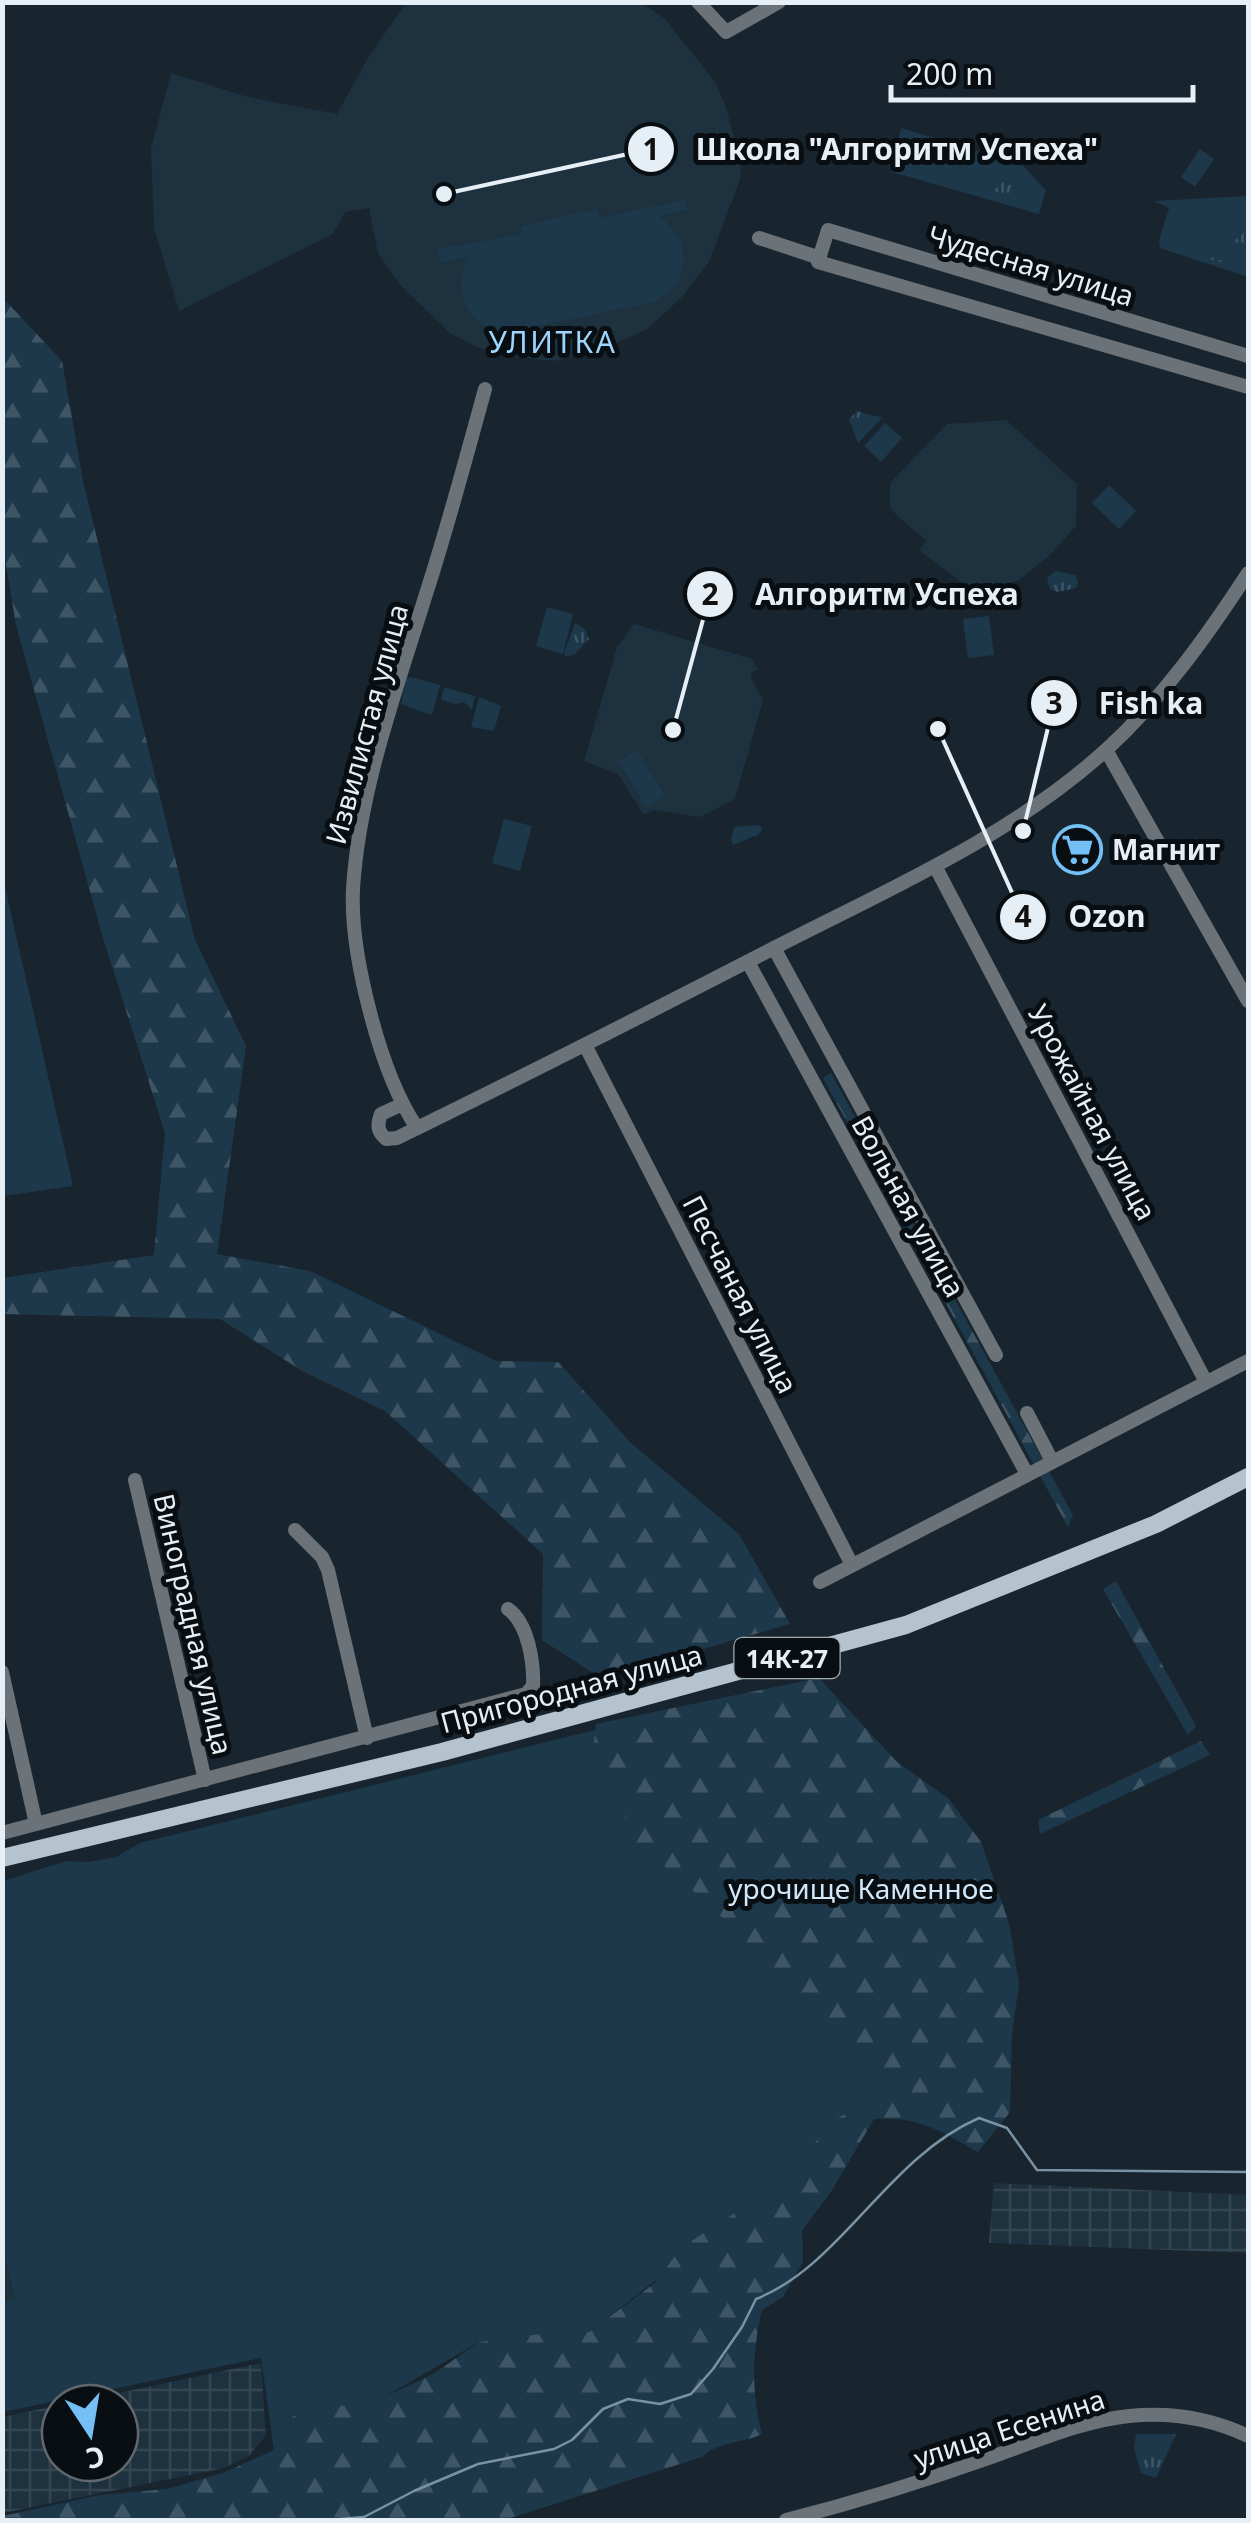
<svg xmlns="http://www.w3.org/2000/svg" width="1251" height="2523" font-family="'Noto Sans',sans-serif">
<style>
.built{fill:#1e313f}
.industrial{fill:url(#industrial-grid)}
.grass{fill:#1d384b}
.forest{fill:url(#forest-firs)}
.park{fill:url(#park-tufts)}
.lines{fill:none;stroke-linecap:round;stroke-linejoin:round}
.stream{stroke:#7992a4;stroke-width:2.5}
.minor{stroke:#6c7378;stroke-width:14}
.major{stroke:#b5c3ce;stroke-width:18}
.labels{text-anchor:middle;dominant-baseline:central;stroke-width:10;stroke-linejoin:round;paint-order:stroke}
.shield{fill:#080e12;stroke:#a3acb1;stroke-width:2.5}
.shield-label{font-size:25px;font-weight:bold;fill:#e6eff5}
.street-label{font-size:28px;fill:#e6eff5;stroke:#080e12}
.poi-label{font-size:28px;font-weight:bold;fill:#e6eff5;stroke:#080e12;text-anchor:start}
.park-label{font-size:28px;fill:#d2e8f9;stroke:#080e12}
.neighbourhood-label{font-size:30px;letter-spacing:2.5px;fill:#9ed5fd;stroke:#080e12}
.leader{fill:none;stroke:#e6eff5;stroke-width:4}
.callout-dot{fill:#e6eff5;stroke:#080e12;stroke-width:4}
.mark-label{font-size:30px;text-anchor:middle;font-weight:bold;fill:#111}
.callout-label{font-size:30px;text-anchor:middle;font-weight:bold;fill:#e6eff5;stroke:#080e12;stroke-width:10;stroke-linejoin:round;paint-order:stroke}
</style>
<defs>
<pattern id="industrial-grid" width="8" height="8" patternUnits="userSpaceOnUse" patternTransform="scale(2.5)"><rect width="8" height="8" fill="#1e313f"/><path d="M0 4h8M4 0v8" fill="none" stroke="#344552"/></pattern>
<pattern id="forest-firs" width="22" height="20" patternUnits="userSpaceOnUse" patternTransform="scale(2.5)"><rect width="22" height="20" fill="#1d384b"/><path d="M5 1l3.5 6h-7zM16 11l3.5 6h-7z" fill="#3e5566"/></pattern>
<pattern id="park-tufts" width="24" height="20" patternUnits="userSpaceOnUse" patternTransform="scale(2.5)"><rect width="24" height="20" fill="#1d384b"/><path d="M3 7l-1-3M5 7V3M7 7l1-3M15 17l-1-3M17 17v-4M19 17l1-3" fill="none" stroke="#3e5566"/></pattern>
</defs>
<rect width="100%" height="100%" fill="#18252f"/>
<g class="built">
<polygon points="640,2 665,19 716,83 726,107 741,166 740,180 709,262 681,298 646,330 608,347 554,361 515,357 477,347 450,333 401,286 378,253 369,208 345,212 333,234 179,311 154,228 151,148 171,73 248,97 337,114 369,56 406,3"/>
<polygon points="1006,420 1077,484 1076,526 1051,554 1019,580 986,590 972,590 919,550 926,541 890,509 890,483 947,424"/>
<polygon points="634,624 752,659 758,670 752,672 751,678 763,700 735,799 700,817 653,810 644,815 618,774 584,761 617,647"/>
<polygon points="2,2244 15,2300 3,2303 2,2303"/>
</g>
<g class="industrial">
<polygon points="994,2183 1248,2195 1248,2253 989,2243"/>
<polygon points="261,2363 266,2435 249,2456 224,2468 3,2513 3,2417 60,2405 60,2463 120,2463 120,2403 71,2403"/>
</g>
<g class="grass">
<polygon points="901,128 1022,165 1046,190 1039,214 892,172"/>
<polygon points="1200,149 1214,159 1195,187 1181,177"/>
<polygon points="1248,196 1248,277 1160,248 1159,241 1169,208 1154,201"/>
<path d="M685 200 687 209 658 216C694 238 692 287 652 302L507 333C467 327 450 292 469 257L440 262 438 249 522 234 521 226 597 209 598 218Z"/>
<polygon points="885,423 902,438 881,462 864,446"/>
<polygon points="1109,485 1136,511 1119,529 1092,503"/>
<polygon points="547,607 573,614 563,654 536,646"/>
<polygon points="989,616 994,655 968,658 963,619"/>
<polygon points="410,677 440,685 432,715 401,704 406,679"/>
<polygon points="444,687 475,696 472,710 464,702 456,704 441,700"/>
<polygon points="479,697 501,706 494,731 471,727"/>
<polygon points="637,750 665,796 646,807 619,761"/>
<polygon points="504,819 532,826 520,871 492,863"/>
<polygon points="3,878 73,1186 3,1196 2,1196"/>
<polygon points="595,1730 620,1783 633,1844 652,1855 728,1921 811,2012 868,2069 879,2098 784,2181 589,2332 479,2342 384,2397 293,2416 274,2450 261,2358 3,2412 2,2303 15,2299 2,2244 3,1881 66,1861 87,1862 116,1857 140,1843"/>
</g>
<g class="forest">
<polygon points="3,298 62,361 83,481 195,940 246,1046 217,1254 310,1271 496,1361 558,1362 631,1443 739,1534 790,1624 601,1678 542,1640 543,1554 385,1411 304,1372 220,1319 3,1314 3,1278 154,1255 165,1133 103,938 16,625 3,547"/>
<polygon points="831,1073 1073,1515 1068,1527 823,1078"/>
<polygon points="1116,1581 1196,1726 1188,1735 1103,1589"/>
<path d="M819 1678 897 1762 948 1798 981 1842 1009 1923 1019 1984 1012 2033 1010 2112 978 2152C944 2132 915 2115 874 2119L832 2190 802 2231 803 2262 783 2297 762 2310C752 2352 751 2392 762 2434 741 2444 719 2441 702 2457L504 2520H3V2516L100 2495 167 2489 223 2473 274 2450 293 2416 384 2397 435 2373 479 2342 549 2333 589 2332 655 2283 681 2248 784 2181 833 2120 879 2098 868 2069 748 1949 719 1914 652 1855 633 1844C621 1809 620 1778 593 1751L596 1724Z"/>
<polygon points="1201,1741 1210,1755 1040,1834 1038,1820"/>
</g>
<g class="park">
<polygon points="1021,166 1013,196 995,192 995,189"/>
<polygon points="1248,225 1248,267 1240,268 1200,256 1202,250 1232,242 1242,235"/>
<polygon points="857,411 882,418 858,443 849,419"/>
<polygon points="1056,571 1075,575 1078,581 1076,588 1058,592 1050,589 1047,578"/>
<polygon points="575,623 585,629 589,639 575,654 566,657 564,653"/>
<polygon points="758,825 762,827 761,833 733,845 731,840 734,827"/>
<polygon points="1136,2434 1176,2434 1156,2478 1141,2473 1134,2449"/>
</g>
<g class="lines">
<path class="stream" d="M328 2520 364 2517 414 2491 478 2464 554 2449 572 2440 603 2409 628 2399 660 2404 691 2394 713 2369 742 2327 756 2299C842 2265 887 2158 979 2118L1007 2128 1037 2170 1248 2172"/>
<g class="minor">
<polyline points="698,2 726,32 779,2"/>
<polyline points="759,238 820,258"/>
<polyline points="1248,356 828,230 818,262 1248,387"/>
<polyline points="1106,750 1248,1001"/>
<polyline points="935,866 1206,1382"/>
<polyline points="774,948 996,1355"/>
<polyline points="748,962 1027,1474"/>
<polyline points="585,1045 852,1565"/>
<path d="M403 1104 381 1114C377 1125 377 1131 386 1139L397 1138C524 1076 650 1012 776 947 889 889 1010 837 1106 750 1162 699 1207 636 1248 573"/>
<path d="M417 1128C395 1095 381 1054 371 1016 360 975 351 931 353 889 359 790 397 688 426 594 448 526 466 458 485 389"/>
<polyline points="1027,1413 1052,1461"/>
<polyline points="135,1480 205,1780"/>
<polyline points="295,1530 322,1557 328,1570 367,1738"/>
<polyline points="820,1582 1248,1361"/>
<polyline points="2,1672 36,1824"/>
<path d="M2 1833 526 1694 533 1686C534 1662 528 1623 508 1609"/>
<path d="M786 2520C853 2503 918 2483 983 2460 1030 2444 1080 2421 1129 2416 1170 2412 1212 2419 1248 2436"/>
</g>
<polyline class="major" points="2,1858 442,1752 906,1625 1156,1524 1248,1477"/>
</g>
<defs>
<symbol id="supermarket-ring" viewBox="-11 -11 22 22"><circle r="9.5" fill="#080e12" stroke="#74c0f6" stroke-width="1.5"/><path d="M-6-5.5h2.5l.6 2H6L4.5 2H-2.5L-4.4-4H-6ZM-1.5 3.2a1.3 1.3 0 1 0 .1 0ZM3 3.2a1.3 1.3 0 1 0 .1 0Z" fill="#74c0f6"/></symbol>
</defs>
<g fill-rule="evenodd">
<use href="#supermarket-ring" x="1050" y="822" width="55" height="55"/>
</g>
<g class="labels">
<rect class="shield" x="734.5" y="1638" width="105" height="40" rx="8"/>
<g class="shield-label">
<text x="787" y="1658">14К-27</text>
</g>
<g class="street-label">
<text transform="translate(1031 265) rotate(17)">Чудесная улица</text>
<text transform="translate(366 724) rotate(-75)">Извилистая улица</text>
<text transform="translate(1093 1112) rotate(62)">Урожайная улица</text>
<text transform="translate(909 1206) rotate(61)">Вольная улица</text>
<text transform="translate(741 1294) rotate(63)">Песчаная улица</text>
<text transform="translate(194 1624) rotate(77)">Виноградная улица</text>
<text transform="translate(571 1688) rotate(-15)">Пригородная улица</text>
<text transform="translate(1009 2428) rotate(-18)">улица Есенина</text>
</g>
<g class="poi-label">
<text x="1112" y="849">Магнит</text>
</g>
<g class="park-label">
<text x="861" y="1888">урочище Каменное</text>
</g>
<g class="neighbourhood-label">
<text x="553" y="341">УЛИТКА</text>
</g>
</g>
<path class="leader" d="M444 194L651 149M673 730L710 594M1023 831L1054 703M938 729L1023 917"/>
<g class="callout-dot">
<circle cx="444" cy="194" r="10"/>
<circle cx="673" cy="730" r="10"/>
<circle cx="1023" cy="831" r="10"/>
<circle cx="938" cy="729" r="10"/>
<circle cx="651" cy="149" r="25"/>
<circle cx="710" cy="594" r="25"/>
<circle cx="1054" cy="703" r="25"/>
<circle cx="1023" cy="917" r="25"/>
</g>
<g class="mark-label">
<text x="651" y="160">1</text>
<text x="710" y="605">2</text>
<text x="1054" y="714">3</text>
<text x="1023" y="927">4</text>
</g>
<g class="callout-label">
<text x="897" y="160">Школа "Алгоритм Успеха"</text>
<text x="887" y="605">Алгоритм Успеха</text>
<text x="1151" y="714">Fish ka</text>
<text x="1107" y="927">Ozon</text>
</g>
<rect width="1251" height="2523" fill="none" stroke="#e6eff5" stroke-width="10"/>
<g transform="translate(90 2433) rotate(168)"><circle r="48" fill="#080e12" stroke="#61686d" stroke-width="2.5"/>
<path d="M0-8L18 38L0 25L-18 38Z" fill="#74c0f6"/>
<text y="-15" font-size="28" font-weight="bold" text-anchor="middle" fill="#e6eff5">С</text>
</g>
<path d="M891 85v15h302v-15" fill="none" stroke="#e6eff5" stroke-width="5"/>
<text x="906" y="85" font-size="30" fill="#e6eff5" stroke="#080e12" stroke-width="8" paint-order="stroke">200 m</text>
</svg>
